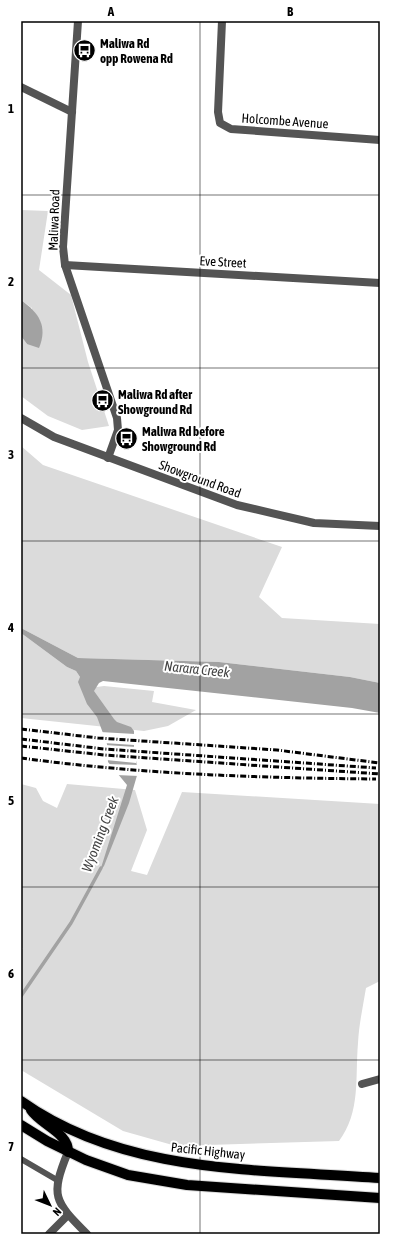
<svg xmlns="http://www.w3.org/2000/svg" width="401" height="1255" font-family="'Asap Condensed',sans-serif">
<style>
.green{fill:#dbdbdb}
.water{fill:#a2a2a2}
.pier{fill:#fff}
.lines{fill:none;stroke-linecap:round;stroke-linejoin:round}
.stream{stroke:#a2a2a2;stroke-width:3.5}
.primary-casing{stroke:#dbdbdb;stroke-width:12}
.service{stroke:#545454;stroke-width:6}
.minor{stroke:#545454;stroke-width:8}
.tertiary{stroke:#545454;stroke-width:8}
.primary{stroke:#000;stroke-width:10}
.rail{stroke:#000;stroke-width:3;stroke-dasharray:6 2 1 2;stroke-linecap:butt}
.grid{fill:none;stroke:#000;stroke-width:1;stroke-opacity:0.55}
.labels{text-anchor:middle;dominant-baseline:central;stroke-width:4;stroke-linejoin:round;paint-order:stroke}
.poi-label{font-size:13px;font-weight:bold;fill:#000;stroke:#fff;text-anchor:start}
.street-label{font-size:13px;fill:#000;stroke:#fff}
.water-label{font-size:14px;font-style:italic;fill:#434343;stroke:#fff}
.neatline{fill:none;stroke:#000;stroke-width:1.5}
.grid-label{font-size:13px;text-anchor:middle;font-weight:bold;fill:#000}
</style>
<rect width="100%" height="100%" fill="#fff"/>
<g class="green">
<polygon points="21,210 48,211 39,270 71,295 88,362 109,426 82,430 48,416 21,396 21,336 27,344 32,308 21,300"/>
<polygon points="21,446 43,465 282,547 259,597 282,618 380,624 380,683 350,677 219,662 78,658 21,628"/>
<polygon points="21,633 67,667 76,671 80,677 82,689 104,686 154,691 152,702 196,710 168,726 144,731 21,718"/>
<path d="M21 784 36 788 43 801 57 808 67 784 135 790 147 830 131 871 147 875 182 792 380 804V981L366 988C363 1006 359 1024 358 1043 355 1077 361 1112 339 1141L176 1146 123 1131 21 1070V950L23 948H21Z"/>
</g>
<g class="water">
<path d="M21 300C39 313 48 326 39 348L27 344 21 336Z"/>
<polygon points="21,628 78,658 219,662 350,677 380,683 380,713 352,708 103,681 99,683 94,691 114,719 117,722 131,727 134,731 134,749 138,772 129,803 104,866 100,871 127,785 108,762 107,744 97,717 87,704 78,682 80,677 76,671 67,667 21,633"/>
</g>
<g class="pier">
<polygon points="100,732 135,734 134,745 104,743"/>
<polygon points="105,745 136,747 136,763 106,760"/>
<polygon points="107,764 139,765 139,776 116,775"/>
</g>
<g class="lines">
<polyline class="stream" points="21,996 71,923 101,868"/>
<defs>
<g id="primary">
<path d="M21 1101C125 1175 258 1169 380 1178"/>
<path d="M31 1110C41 1125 69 1133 68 1152"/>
<polyline points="21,1125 47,1141 86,1160 128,1175 187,1185 380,1198"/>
</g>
</defs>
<use href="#primary" class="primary-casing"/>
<polyline class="service" points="21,1159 57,1180"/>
<g class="minor">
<polyline points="222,21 218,112 220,123 231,129 380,140"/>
<polyline points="21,87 72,112"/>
<polyline points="65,265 380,283"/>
<polyline points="362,1084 380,1079"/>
<polyline points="49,1234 68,1215"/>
</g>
<g class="tertiary">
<polyline points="78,21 63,247 65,265 117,418 118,430 108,458"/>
<polyline points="21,418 54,437 237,505 314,523 380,526"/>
<path d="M68 1152C50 1196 54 1201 87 1234"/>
</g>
<use href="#primary" class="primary"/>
<g class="rail">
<polyline points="21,729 98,738 277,750 380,763"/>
<polyline points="21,739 104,749 376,768"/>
<polyline points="21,746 104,755 380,774"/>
<path d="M21 758C138 774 258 778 376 779"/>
</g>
</g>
<path class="grid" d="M200 21V1234M21 195H380M21 368H380M21 541H380M21 714H380M21 887H380M21 1060H380"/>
<defs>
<symbol id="bus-disc" viewBox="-11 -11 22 22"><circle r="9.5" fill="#000" stroke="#fff"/><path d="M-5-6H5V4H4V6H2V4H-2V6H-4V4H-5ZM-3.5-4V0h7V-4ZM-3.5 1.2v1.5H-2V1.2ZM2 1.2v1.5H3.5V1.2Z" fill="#fff"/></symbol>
</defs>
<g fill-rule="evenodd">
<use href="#bus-disc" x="72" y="38" width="25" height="25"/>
<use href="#bus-disc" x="90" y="388" width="25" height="25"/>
<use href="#bus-disc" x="114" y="426" width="25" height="25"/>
</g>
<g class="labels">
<g class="poi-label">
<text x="100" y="43">Maliwa Rd<tspan x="100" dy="15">opp Rowena Rd</tspan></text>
<text x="118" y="394">Maliwa Rd after<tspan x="118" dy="15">Showground Rd</tspan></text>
<text x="142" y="431">Maliwa Rd before<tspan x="142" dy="15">Showground Rd</tspan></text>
</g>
<g class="street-label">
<text transform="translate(285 121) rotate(4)">Holcombe Avenue</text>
<text transform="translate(54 220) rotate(-88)">Maliwa Road</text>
<text transform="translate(223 262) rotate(3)">Eve Street</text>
<text transform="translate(200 479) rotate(20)">Showground Road</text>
<text transform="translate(208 1151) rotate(6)">Pacific Highway</text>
</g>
<g class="water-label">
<text transform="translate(197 669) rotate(6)">Narara Creek</text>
<text transform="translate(100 834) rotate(-69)">Wyoming Creek</text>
</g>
</g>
<rect width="401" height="1255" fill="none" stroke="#ffffff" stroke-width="44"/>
<g transform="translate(50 1205) rotate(133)" stroke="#ffffff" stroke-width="3" paint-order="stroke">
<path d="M0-3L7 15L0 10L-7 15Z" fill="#000000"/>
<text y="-6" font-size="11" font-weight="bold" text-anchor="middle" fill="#000000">N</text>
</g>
<rect x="22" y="22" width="357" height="1211" class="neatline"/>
<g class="grid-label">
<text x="111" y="16">A</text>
<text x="290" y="16">B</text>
<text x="11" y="113">1</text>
<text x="11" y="286">2</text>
<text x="11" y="459">3</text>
<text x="11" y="632">4</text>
<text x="11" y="805">5</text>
<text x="11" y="978">6</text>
<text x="11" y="1151">7</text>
</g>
</svg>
